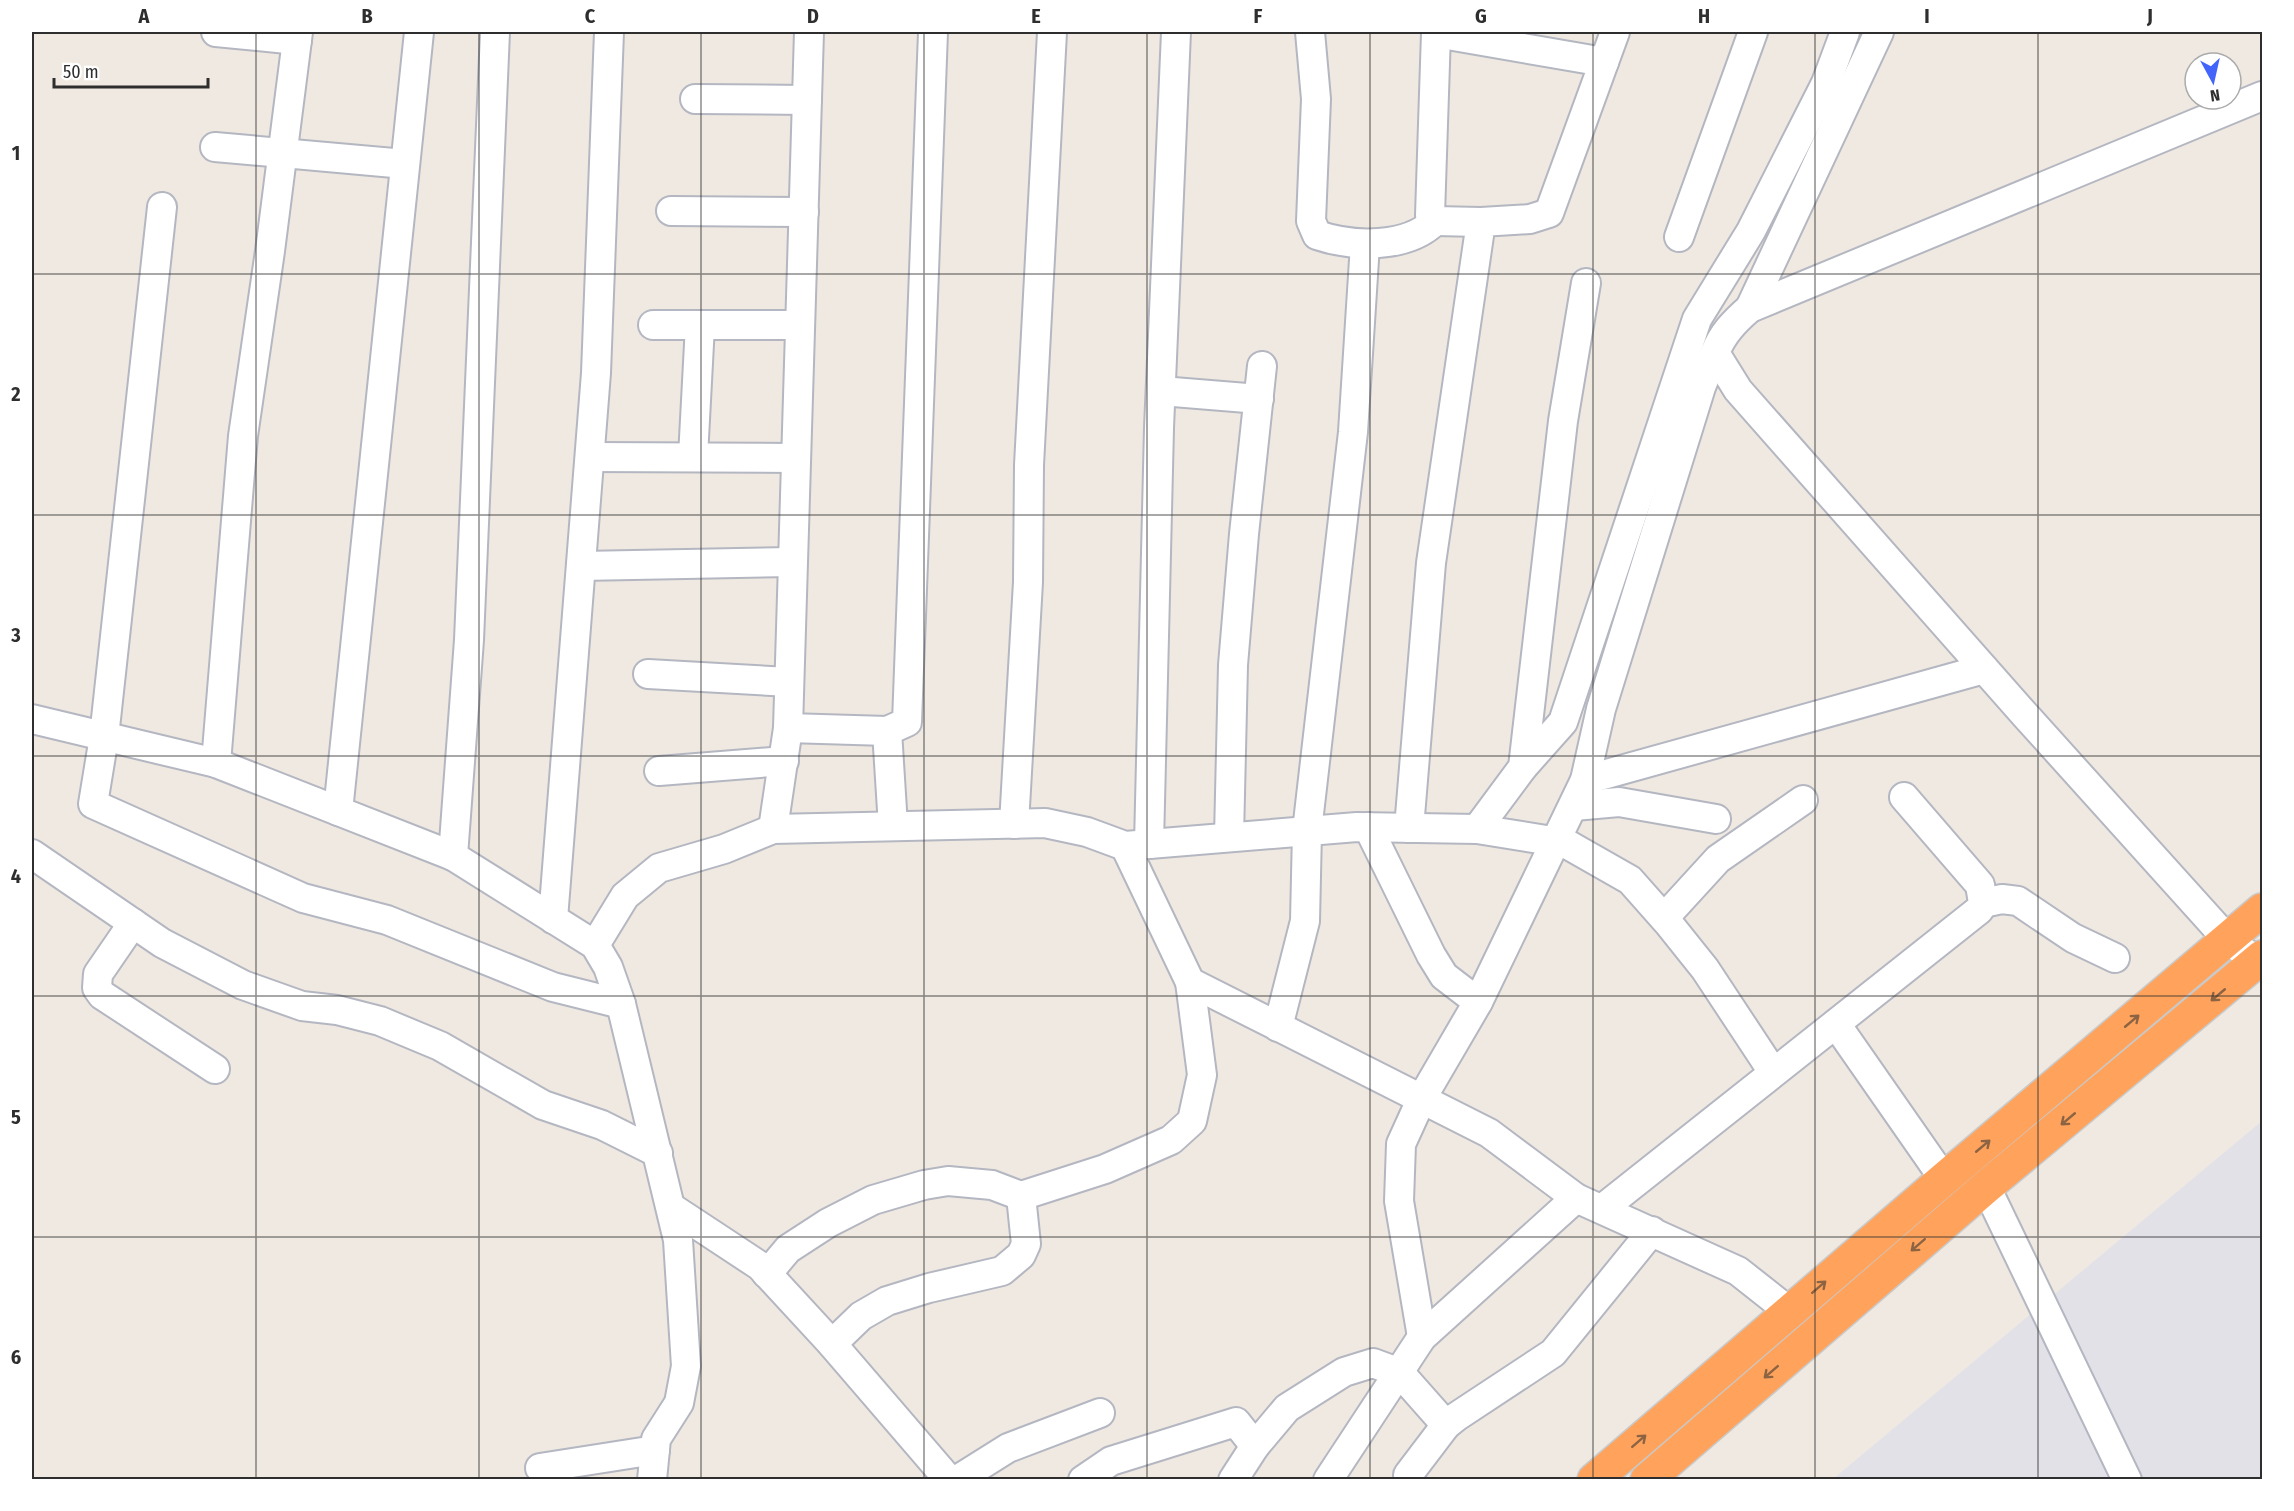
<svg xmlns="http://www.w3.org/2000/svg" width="2294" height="1511" font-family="'Fira Sans Condensed',sans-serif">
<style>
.industrial{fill:#e3e1e8}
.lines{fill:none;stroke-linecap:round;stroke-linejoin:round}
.minor-casing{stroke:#b4b7c1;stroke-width:32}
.highway-casing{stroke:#c9c9c9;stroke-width:36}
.minor{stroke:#fff;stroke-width:28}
.highway{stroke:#ffa35c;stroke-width:33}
.oneway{stroke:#8c6343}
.grid{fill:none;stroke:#2e2e2e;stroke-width:1.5;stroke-opacity:0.55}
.neatline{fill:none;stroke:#2e2e2e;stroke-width:2}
.grid-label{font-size:20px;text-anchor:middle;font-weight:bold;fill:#2e2e2e}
</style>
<rect width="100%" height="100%" fill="#efe9e1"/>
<polygon class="industrial" points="2262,1121 2262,1479 1833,1479"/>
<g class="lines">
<defs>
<g id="minor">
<polyline points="216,32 297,40"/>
<path d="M1310 32 1316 99 1311 221 1317 235C1352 247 1407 249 1435 221"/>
<polyline points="695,99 807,100"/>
<polyline points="215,147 405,164"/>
<polyline points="162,207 104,737 93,804 303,898 387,920 553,987 621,1004"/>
<polyline points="671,211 804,212"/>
<polyline points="1481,222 1435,221 1430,215 1436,33 1604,62"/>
<polyline points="1679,237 1753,32"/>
<polyline points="1750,308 1879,32"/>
<polyline points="653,325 800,325"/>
<polyline points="1161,391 1259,399"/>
<polyline points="590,457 796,458"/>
<polyline points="693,457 700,325"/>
<polyline points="581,566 792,562"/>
<polyline points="648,674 789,682"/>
<polyline points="32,719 216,763 453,856 595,945 608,967 621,1004 678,1240 686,1366 679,1403 656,1439 652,1480"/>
<polyline points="788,728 887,731"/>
<polyline points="216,763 243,436 270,251 298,32"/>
<polyline points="1523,767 1563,722 1697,319 1751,231 1826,83 1845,32"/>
<polyline points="659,771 784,761"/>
<polyline points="1585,780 1984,669"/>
<polyline points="1574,806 1619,802 1716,819"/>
<polyline points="338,811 419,32"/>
<polyline points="1014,824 1028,582 1029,465 1052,32"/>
<polyline points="893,826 887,731 907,722 933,32"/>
<polyline points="1368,827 1431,955 1444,976 1478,1002"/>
<polyline points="1409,828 1431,563 1481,222 1530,219 1549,213 1615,32"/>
<polyline points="773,829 788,728 809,32"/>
<polyline points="1477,829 1523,767 1563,421 1586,283"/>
<polyline points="1229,837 1233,665 1244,534 1262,366"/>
<polyline points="1149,844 1159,428 1176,32"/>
<polyline points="1125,846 1190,982 1489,1133 1576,1198 1738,1271 1790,1312"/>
<polyline points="32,854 162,943 243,985 302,1006 337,1010 380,1021 440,1046 543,1105 602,1125 658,1153"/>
<polyline points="453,856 469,640 495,32"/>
<polyline points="1983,903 2002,899 2018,901 2073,938 2115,958"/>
<polyline points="1664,918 1718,859 1803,800"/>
<polyline points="553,919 596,373 609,32"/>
<polyline points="133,923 98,974 97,988 102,995 215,1069"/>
<polyline points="595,945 625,896 659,868 724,849 773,829 1045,823 1087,832 1125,846 1357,827 1477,829 1565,843 1630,880 1669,924 1705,969 1773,1072"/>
<path d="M2258 962 2228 940 2026 716 1738 390 1715 353C1722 334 1735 321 1750 308L2262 96"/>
<polyline points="1836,1024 1944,1179"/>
<polyline points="1278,1027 1305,921 1307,831 1353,432 1365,244"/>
<polyline points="1986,1187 2127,1480"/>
<polyline points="672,1208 760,1266 832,1344 949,1480"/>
<polyline points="1602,1209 1979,910 1983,903 1980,885 1904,797"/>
<polyline points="767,1274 788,1249 828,1223 873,1200 924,1185 948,1181 992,1185 1021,1196 1105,1169 1171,1140 1192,1121 1202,1075 1190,982"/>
<polyline points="1422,1337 1399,1201 1401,1144 1422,1098 1478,1002 1585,780 1601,709 1701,387 1715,353"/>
<polyline points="832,1344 861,1316 887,1301 929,1288 1002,1271 1021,1255 1026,1244 1021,1196"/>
<polyline points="540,1468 655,1450"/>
<polyline points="1408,1475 1446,1425 1456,1417 1553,1353 1652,1231"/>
<polyline points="957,1480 1008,1448 1100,1413"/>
<polyline points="1083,1480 1111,1461 1236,1422 1255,1446 1287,1408 1344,1372 1373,1363 1400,1373 1446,1425"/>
<polyline points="1233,1480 1255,1446"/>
<polyline points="1328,1480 1422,1337 1576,1198"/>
</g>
<g id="highway">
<polyline points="1594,1480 1944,1179 2262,910"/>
<polyline points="1647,1480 1986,1187 2262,957"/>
</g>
</defs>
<use href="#minor" class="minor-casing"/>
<use href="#highway" class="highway-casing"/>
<use href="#minor" class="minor"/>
<use href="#highway" class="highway"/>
</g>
<defs><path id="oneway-shaft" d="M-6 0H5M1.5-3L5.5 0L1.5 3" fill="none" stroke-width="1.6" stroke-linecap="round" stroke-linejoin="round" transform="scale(1.5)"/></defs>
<g class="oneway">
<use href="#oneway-shaft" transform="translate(2218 995) rotate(140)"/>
<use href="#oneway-shaft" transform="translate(2132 1021) rotate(-40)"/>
<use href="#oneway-shaft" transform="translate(2068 1119) rotate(140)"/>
<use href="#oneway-shaft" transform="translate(1983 1146) rotate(-40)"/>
<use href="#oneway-shaft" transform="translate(1918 1245) rotate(139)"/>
<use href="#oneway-shaft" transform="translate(1819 1287) rotate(-41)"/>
<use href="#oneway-shaft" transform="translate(1771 1372) rotate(139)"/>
<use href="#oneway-shaft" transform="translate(1639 1441) rotate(-41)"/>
</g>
<path class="grid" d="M256 32V1480M479 32V1480M701 32V1480M924 32V1480M1147 32V1480M1370 32V1480M1593 32V1480M1815 32V1480M2038 32V1480M32 274H2262M32 515H2262M32 756H2262M32 996H2262M32 1237H2262"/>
<rect width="2294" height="1511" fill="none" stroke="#ffffff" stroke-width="66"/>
<g transform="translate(2213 81) rotate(172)"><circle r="28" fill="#ffffff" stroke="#ababab" stroke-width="1.5"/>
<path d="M0-4.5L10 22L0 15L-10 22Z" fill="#4264fb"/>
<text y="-9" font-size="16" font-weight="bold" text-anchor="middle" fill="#2e2e2e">N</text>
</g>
<path d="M54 78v9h154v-9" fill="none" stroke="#2e2e2e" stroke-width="3"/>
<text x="63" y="78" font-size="18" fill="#2e2e2e" stroke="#ffffff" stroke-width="4.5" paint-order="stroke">50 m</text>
<rect x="33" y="33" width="2228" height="1445" class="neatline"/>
<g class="grid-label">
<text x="144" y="23">A</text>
<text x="367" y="23">B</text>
<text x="590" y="23">C</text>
<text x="813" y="23">D</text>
<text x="1036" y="23">E</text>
<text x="1258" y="23">F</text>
<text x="1481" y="23">G</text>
<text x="1704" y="23">H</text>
<text x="1927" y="23">I</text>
<text x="2150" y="23">J</text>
<text x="16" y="160">1</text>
<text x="16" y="401">2</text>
<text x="16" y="642">3</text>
<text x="16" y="883">4</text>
<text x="16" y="1124">5</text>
<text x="16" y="1364">6</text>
</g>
</svg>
